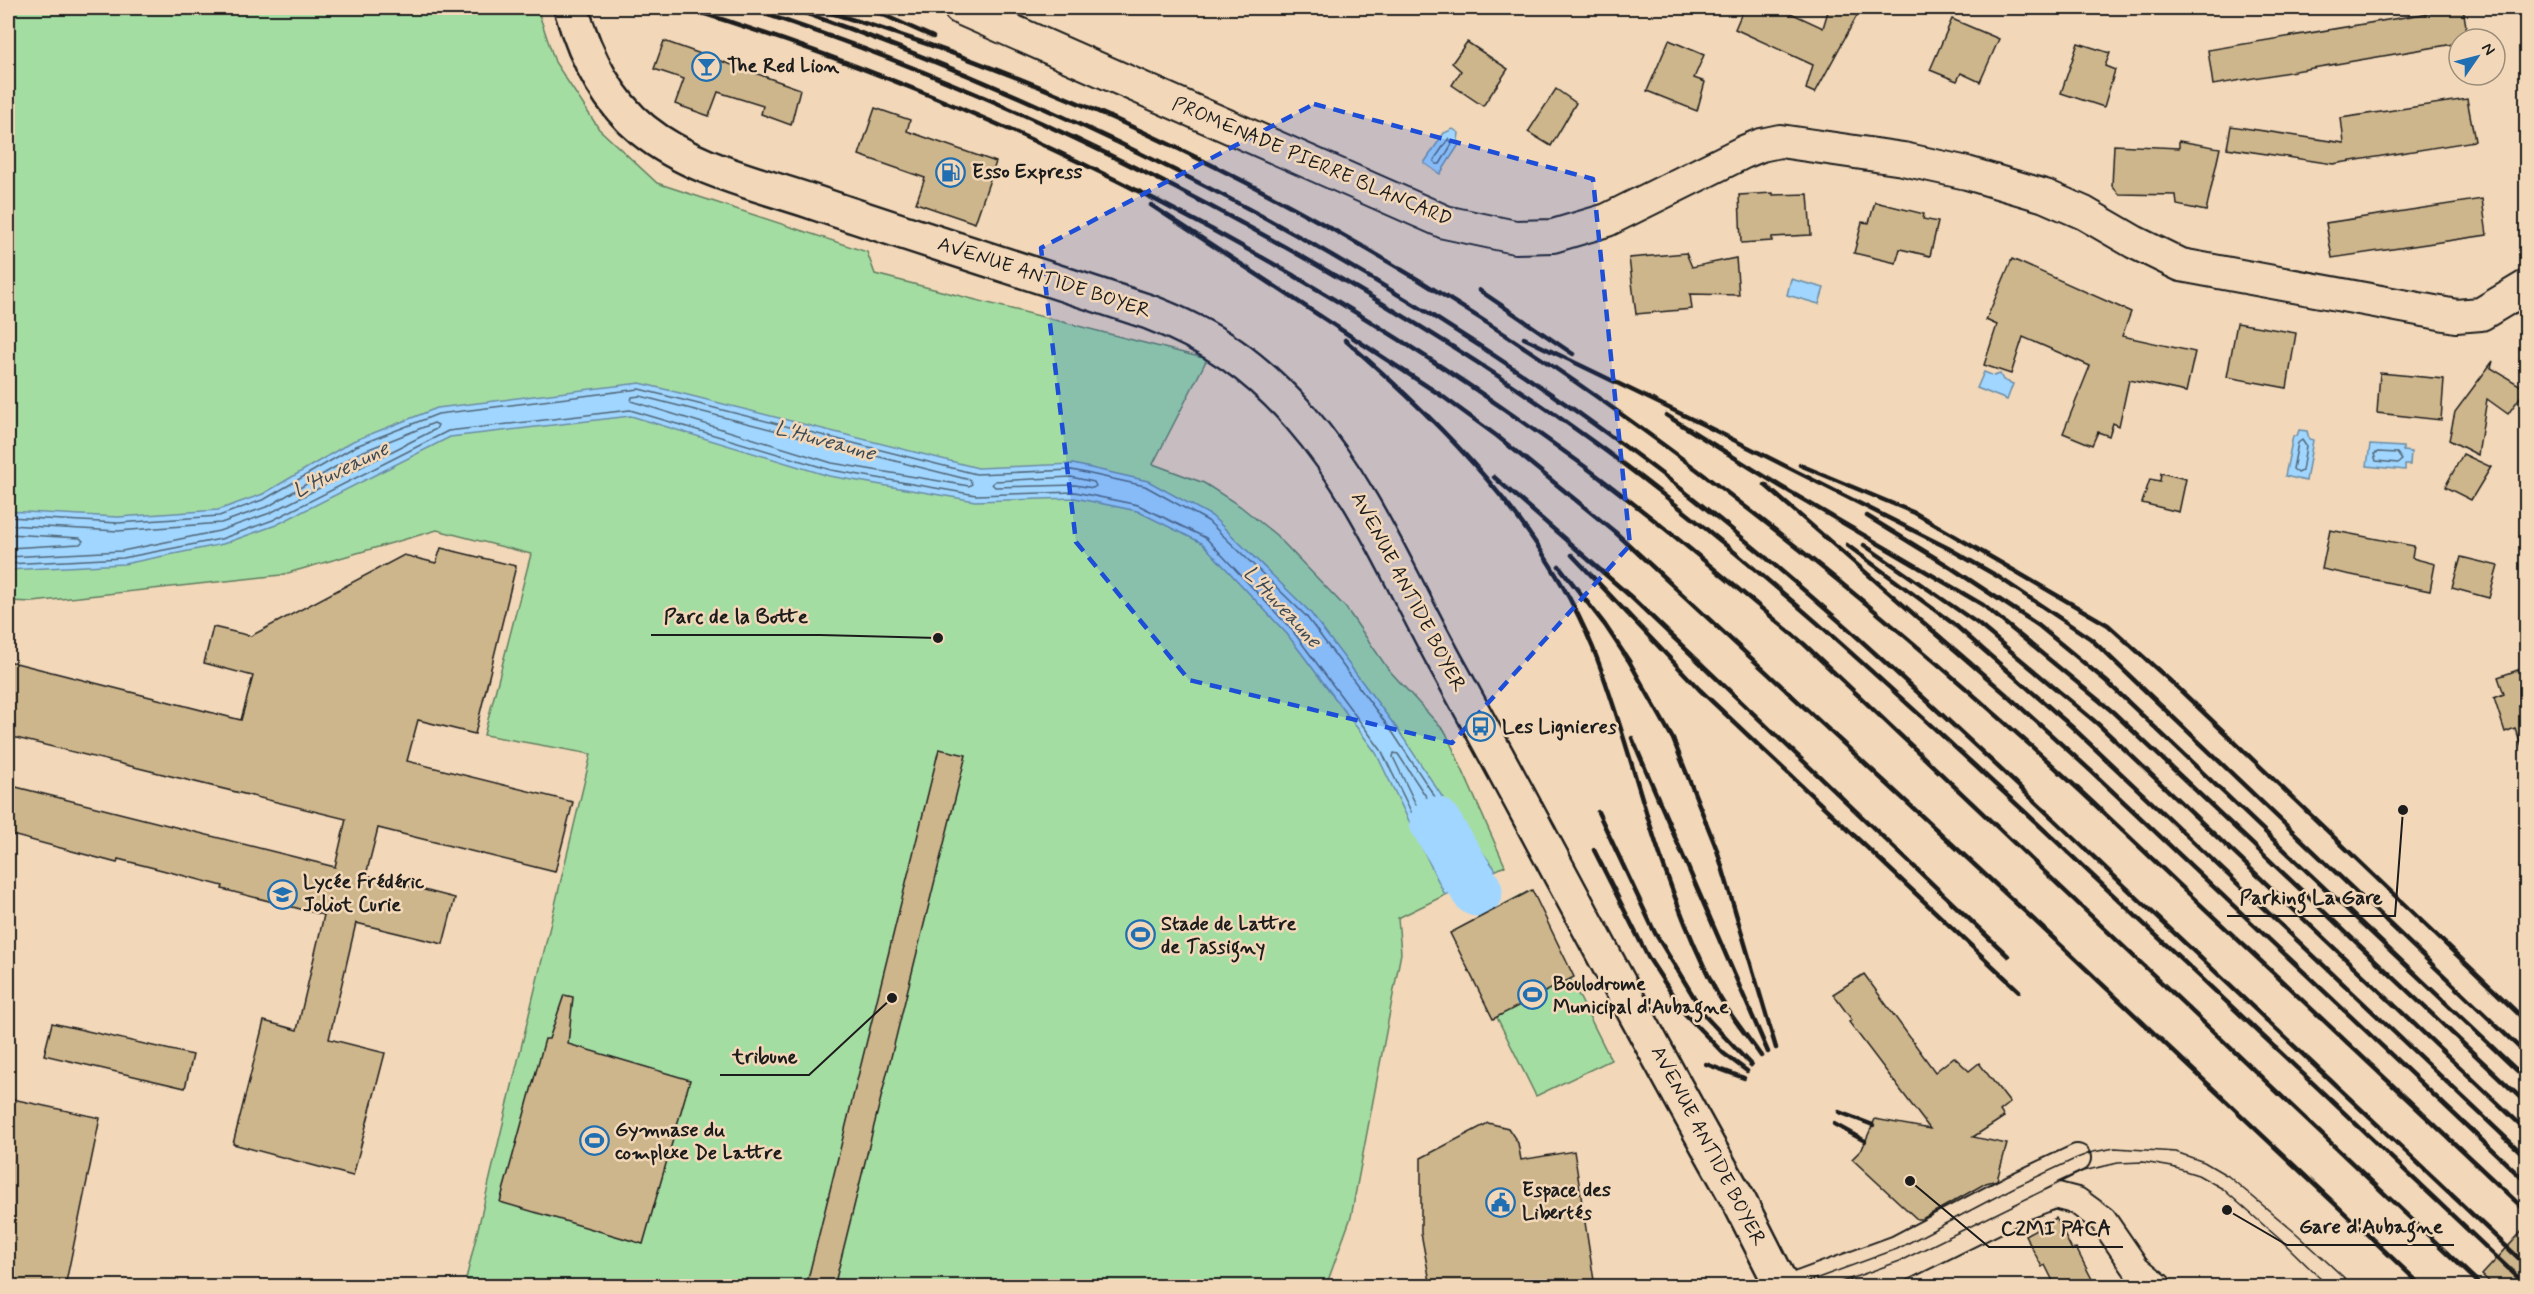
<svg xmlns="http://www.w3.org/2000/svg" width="2534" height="1294" font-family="Mynerve,sans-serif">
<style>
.green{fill:#a4dda2;stroke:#607c5f;stroke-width:1.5}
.water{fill:#a0d6ff;stroke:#6b8ca4;stroke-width:1.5}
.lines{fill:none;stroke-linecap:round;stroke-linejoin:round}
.shore{stroke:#516677;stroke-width:1.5}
.river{stroke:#a0d6ff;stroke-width:51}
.building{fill:#ceb68c;stroke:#1c1c1c;stroke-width:1.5}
.minor-casing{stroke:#1c1c1c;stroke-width:30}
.tertiary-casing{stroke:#1c1c1c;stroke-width:36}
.secondary-casing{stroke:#1c1c1c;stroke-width:38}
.minor{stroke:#f2d8b9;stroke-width:26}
.tertiary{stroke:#f2d8b9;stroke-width:32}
.secondary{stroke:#f2d8b9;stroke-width:33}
.tram{stroke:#1c1c1c;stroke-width:1.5}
.rail{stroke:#1c1c1c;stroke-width:4.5}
.marked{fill:#1d4ed8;fill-opacity:0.2;stroke:#1d4ed8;stroke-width:4.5;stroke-dasharray:12 8;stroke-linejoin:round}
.labels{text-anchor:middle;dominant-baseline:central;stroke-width:5;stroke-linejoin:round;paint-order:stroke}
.poi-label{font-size:20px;font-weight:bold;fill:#1c1c1c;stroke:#f2d8b9;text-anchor:start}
.street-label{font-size:20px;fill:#1c1c1c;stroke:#f2d8b9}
.water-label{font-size:21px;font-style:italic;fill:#3d4a55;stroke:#f2d8b9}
.leader{fill:none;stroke:#1c1c1c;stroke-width:2}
.callout-dot{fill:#1c1c1c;stroke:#f2d8b9;stroke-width:2}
.callout-label{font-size:21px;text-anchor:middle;font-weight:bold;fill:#1c1c1c;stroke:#f2d8b9;stroke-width:5;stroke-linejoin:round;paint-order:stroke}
</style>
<rect width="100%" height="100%" fill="#f2d8b9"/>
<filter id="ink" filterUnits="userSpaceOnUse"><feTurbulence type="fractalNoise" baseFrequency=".0167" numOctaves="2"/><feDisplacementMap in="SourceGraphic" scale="12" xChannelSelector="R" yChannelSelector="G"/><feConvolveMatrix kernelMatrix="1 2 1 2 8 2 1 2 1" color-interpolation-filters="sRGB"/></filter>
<g filter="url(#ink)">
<g class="green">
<polygon points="8,8 537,8 555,62 599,129 657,183 867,252 875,274 1207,359 1153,464 1204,483 1240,506 1276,535 1346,608 1388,669 1446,733 1505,866 1398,918 1401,953 1351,1217 1326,1286 482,1286 466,1279 591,754 484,735 531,554 437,530 281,575 33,602 8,601"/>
<polygon points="1527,892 1611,1060 1536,1096 1454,931"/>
</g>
<g class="water">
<polygon points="1453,129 1459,133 1458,140 1460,143 1440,174 1424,163 1444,133"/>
<polygon points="1791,279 1824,288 1819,304 1787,295"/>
<polygon points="1984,372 1994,376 2000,374 2003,380 2013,384 2007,400 1977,388"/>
<polygon points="640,383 978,468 1073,464 1148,481 1212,516 1310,612 1398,730 1461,825 1496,870 1445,895 1376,753 1287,634 1202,543 1137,511 1075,498 975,501 829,476 631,416 450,437 276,525 223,544 124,564 8,570 8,511 118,517 218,510 263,494 353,441 437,408"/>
<polygon points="2299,430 2307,431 2309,439 2313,440 2306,481 2285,476 2293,436 2297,436"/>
<polygon points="2370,445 2403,447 2403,451 2411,452 2410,465 2405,465 2405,470 2367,466"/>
</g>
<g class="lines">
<g class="shore">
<polygon points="1449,138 1452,144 1440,164 1436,164 1434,160"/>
<polygon points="640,396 970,480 972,484 969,486 832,463 631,401 632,397"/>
<polygon points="2302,440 2306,446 2302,471 2298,473 2293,469 2298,443"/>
<polygon points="2378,452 2397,453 2402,460 2398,463 2376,461 2374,454"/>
<polygon points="1071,477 1094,482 1096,486 1093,488 1075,485 995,487 992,484 995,481"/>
<polyline points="8,517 118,523 219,516 265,499 356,446 438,414 639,389 976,474 1072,470 1145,486 1208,521 1306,616 1393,733 1456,829 1485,867 1450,886 1447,885 1381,750 1292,630 1206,538 1138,505 1075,492 976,495 831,470 630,410 448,431 273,520 221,539 123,558 8,564"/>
<polyline points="8,525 118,531 221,523 269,506 359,453 434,423 438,425 436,429 270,513 219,531 122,551 8,557"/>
<polyline points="8,534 80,538 83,541 80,544 8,548"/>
<polygon points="1394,753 1398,754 1450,833 1473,862 1472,866 1453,876 1450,875 1393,757"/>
</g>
<polyline class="river" points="1435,822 1477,891"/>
</g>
<g class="building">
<polygon points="1744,8 1780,8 1823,28 1829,8 1861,8 1815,93 1806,89 1813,65 1735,29"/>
<polygon points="2459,8 2463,8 2468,39 2459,39 2459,43 2213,85 2208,50"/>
<polygon points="1952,19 1999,39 1980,82 1961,73 1957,81 1930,70"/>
<polygon points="1669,40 1704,55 1694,78 1705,82 1697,111 1647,91"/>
<polygon points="664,41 800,89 791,125 761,114 763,106 718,92 709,116 675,104 684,79 654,69"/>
<polygon points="1467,42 1508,69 1483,106 1452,85 1461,71 1452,63"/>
<polygon points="2078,43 2110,53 2105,66 2115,70 2104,107 2061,93"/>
<polygon points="1556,89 1576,103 1551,146 1528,132"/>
<polygon points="2467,99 2475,141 2333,164 2227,148 2231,126 2344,143 2341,118"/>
<polygon points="875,108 910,120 907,131 996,162 975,223 916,203 925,178 859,155"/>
<polygon points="2179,141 2220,148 2206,211 2177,205 2176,195 2119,194 2112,186 2114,145 2179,148"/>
<polygon points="1773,193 1773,195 1808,194 1811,235 1772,237 1772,241 1741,243 1739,195"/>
<polygon points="2482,199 2487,235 2332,258 2326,223"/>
<polygon points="1875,202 1924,214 1923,219 1938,222 1930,256 1900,249 1896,263 1854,253 1862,222 1869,223"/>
<polygon points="1686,253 1692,267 1736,258 1739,295 1690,294 1692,309 1636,314 1629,258"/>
<polygon points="2012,259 2131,312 2122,336 2195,352 2186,392 2129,380 2119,426 2113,423 2109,436 2098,432 2092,445 2063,433 2090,366 2023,337 2011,374 1984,365 1997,325 1986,320"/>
<polygon points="2237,323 2296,333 2287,388 2227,377"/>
<polygon points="2493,361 2491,368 2526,389 2508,414 2487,399 2478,455 2449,440 2455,412"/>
<polygon points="2380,373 2444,379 2441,420 2377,413"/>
<polygon points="2463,454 2491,467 2471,500 2445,487"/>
<polygon points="2161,473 2186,479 2179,512 2142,503 2150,479 2160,481"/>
<polygon points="2330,530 2414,546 2412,558 2435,564 2430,591 2322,569"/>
<polygon points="441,548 516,566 475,734 418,720 407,761 573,802 555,872 378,828 366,875 455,898 443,944 356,923 329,1039 385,1053 353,1176 233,1144 264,1021 297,1030 324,915 222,889 223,886 162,870 118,859 117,863 8,834 8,785 335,867 346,819 8,736 8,661 241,720 253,676 204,663 213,627 251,636 404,555 436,563"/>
<polygon points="2461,557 2498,566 2489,598 2452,588"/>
<polygon points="2526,667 2526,749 2523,750 2515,728 2505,732 2494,698 2504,694 2498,677"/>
<polygon points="939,749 966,755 834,1287 806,1287"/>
<polygon points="1532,890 1574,977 1493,1019 1450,933"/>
<polygon points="1864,974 1935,1072 1954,1057 1969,1071 1979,1063 2010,1103 2000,1111 2004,1117 1973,1137 2007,1144 1997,1180 1986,1183 1922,1219 1917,1219 1852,1159 1862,1149 1875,1119 1930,1129 1849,1022 1852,1020 1833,994"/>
<polygon points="564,995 573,997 568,1044 690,1080 643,1244 500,1202 545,1039 549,1039"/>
<polygon points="52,1023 193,1055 185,1088 44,1055"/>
<polygon points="8,1098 100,1118 65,1287 8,1287"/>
<polygon points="1488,1123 1508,1128 1518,1143 1521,1160 1574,1151 1595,1287 1431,1287 1421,1233 1421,1158"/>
<polygon points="2056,1218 2072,1250 2076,1248 2096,1287 2056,1287 2045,1265 2042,1267 2025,1235"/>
<polygon points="2526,1227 2526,1287 2495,1287 2482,1275"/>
</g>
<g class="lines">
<defs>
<g id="minor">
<polyline points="1796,1286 1897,1249 2013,1188 2077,1158"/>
<polyline points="1864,1286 2025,1206 2054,1195 2077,1201 2103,1220 2136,1268 2158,1286"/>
</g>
<polyline id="tertiary" points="960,8 1445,222 1515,237 1553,236 1607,220 1744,152 1761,145 1780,141 1903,159 1967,173 2045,196 2084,213 2134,242 2181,265 2456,316 2481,314 2526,287"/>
<path id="secondary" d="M571 8C584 53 605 99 643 130 691 169 756 183 813 202 925 240 1038 275 1149 312 1212 336 1255 366 1300 417 1365 491 1400 580 1447 665 1546 844 1639 1026 1740 1203L1782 1286"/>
</defs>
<use href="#minor" class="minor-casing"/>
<use href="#tertiary" class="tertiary-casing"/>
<use href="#secondary" class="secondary-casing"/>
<use href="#minor" class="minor"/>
<use href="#tertiary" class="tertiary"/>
<use href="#secondary" class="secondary"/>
<g class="tram">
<polyline points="1796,1286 1897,1249 2013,1188 2077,1158 2093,1152 2115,1148 2176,1152 2204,1162 2228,1176 2297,1234 2353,1286"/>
<polyline points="1830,1286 1900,1261 2083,1171 2118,1163 2143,1162 2172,1167 2198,1175 2223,1189 2285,1244 2328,1286"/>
</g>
<g class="rail">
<path d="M686 8C1006 106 1306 263 1576 460 1655 518 1730 582 1804 644L2482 1286"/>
<path d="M747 8C934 68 1114 151 1285 247 1392 307 1496 371 1595 443 1748 555 1886 683 2025 812 2193 969 2359 1127 2526 1285"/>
<path d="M791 8C1092 112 1378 264 1634 453 1780 561 1912 686 2044 810 2205 961 2365 1114 2526 1265"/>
<polyline points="868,8 933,37"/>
<path d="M825 11C1296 151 1688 437 2049 762 2117 824 2182 888 2249 950 2342 1037 2434 1124 2526 1211"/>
<polyline points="1151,205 1442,396 1497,436 1615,532 2032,918 2422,1286"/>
<polyline points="1479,290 1573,354"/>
<polyline points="1524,338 1704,425 1948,548 1997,576 2091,639 2526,1054"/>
<path d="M1345 340C1445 426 1542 524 1593 648 1611 693 1624 739 1638 785 1658 854 1682 924 1715 989 1727 1012 1746 1034 1761 1056"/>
<polyline points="1666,415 1780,486 1983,605 2113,712 2526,1103"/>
<polyline points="1800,465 1915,513 2108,625 2177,687 2526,1021"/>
<polyline points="1494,477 1630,596 2008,956"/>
<polyline points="1765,485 2007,695 2091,771 2526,1182"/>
<polyline points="1867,516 1947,565 2038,625 2106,681 2526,1079"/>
<polyline points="1847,545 1955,625 2071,726 2526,1157"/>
<polyline points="1864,545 1977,623 2098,724 2526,1130"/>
<polyline points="1572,555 1699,689 2019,991"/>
<polyline points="1559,566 1605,625 1629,661 1673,739 1717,850 1776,1048"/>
<polyline points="1632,738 1768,1052"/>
<polyline points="1598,812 1655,933 1706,1017 1751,1065"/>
<polyline points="1594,850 1648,957 1685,1014 1723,1053 1747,1071"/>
<polyline points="1706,1064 1744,1078"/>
<polyline points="1839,1112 1873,1125"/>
<polyline points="1834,1124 1865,1141"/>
</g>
</g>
</g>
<path class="marked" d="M1314 104 1593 179 1630 545 1452 743 1189 680 1076 542 1041 248Z"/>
<defs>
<symbol id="bar-ring" viewBox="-11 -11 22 22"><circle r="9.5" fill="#f2d8b9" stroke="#1f6fb2" stroke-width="1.5"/><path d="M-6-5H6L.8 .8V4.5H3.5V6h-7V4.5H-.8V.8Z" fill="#1f6fb2"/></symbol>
<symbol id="fuel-ring" viewBox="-11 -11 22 22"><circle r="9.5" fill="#f2d8b9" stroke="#1f6fb2" stroke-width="1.5"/><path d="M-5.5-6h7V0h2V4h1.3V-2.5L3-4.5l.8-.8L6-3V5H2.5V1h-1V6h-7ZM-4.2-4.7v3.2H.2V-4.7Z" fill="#1f6fb2"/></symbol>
<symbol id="bus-ring" viewBox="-11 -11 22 22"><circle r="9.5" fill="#f2d8b9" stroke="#1f6fb2" stroke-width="1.5"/><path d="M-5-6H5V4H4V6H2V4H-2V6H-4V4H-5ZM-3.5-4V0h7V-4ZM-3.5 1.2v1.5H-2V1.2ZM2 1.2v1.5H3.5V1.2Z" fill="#1f6fb2"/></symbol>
<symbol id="school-ring" viewBox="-11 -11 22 22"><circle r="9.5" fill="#f2d8b9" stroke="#1f6fb2" stroke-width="1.5"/><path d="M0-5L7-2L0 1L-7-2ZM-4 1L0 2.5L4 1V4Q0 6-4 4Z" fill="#1f6fb2"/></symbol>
<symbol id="stadium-ring" viewBox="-11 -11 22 22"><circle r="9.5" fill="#f2d8b9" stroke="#1f6fb2" stroke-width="1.5"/><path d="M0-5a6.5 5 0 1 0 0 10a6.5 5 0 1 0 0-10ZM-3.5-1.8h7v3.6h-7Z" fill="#1f6fb2"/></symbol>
<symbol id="civic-ring" viewBox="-11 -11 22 22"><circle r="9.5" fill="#f2d8b9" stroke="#1f6fb2" stroke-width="1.5"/><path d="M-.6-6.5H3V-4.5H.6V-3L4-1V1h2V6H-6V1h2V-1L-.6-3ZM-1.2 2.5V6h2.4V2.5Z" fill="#1f6fb2"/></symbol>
</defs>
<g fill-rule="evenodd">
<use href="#bar-ring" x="690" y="50" width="33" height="33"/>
<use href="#fuel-ring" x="934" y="156" width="33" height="33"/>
<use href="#bus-ring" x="1464" y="710" width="33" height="33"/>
<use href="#school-ring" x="266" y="878" width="33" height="33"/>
<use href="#stadium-ring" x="1124" y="918" width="33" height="33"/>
<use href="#stadium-ring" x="1516" y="978" width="33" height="33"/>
<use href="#stadium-ring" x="578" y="1124" width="33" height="33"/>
<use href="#civic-ring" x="1484" y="1186" width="33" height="33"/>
</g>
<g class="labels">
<g class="poi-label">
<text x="727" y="66">The Red Lion</text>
<text x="972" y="172">Esso Express</text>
<text x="1502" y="727">Les Lignieres</text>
<text x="303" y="882">Lycée Frédéric<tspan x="303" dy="23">Joliot Curie</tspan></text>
<text x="1161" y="924">Stade de Lattre<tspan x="1161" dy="23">de Tassigny</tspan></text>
<text x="1553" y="984">Boulodrome<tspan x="1553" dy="23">Municipal d'Aubagne</tspan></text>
<text x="615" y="1130">Gymnase du<tspan x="615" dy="23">complexe De Lattre</tspan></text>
<text x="1522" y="1190">Espace des<tspan x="1522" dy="23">Libertés</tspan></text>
</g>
<g class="street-label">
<text transform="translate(1312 162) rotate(23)">PROMENADE PIERRE BLANCARD</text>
<text transform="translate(1044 278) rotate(18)">AVENUE ANTIDE BOYER</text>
<text transform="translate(1408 592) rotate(62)">AVENUE ANTIDE BOYER</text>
<text transform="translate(1708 1146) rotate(62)">AVENUE ANTIDE BOYER</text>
</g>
<g class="water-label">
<text transform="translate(825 441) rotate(15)">L'Huveaune</text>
<text transform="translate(341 470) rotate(-26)">L'Huveaune</text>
<text transform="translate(1282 607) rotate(47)">L'Huveaune</text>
</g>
</g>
<path class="leader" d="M938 638L820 635H651M2403 810L2395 916H2227M892 998L809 1075H720M2227 1210L2287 1245H2454M1910 1181L1989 1247H2123"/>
<g class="callout-dot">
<circle cx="938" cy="638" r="6"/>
<circle cx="2403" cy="810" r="6"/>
<circle cx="892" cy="998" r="6"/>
<circle cx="2227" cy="1210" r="6"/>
<circle cx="1910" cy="1181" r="6"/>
</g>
<g class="callout-label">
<text x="736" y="623">Parc de la Botte</text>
<text x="2311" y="904">Parking La Gare</text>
<text x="765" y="1063">tribune</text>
<text x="2371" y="1233">Gare d'Aubagne</text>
<text x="2056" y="1235">C2MI PACA</text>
</g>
<rect width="2534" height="1294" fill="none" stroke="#f2d8b9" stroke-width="30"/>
<rect x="15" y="15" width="2504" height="1264" fill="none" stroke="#1c1c1c" stroke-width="2" filter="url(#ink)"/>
<g transform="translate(2477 57) rotate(55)"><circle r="28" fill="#f2d8b9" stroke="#9c8d7a" stroke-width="1.5"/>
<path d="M0-4.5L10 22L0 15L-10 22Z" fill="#1f6fb2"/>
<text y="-9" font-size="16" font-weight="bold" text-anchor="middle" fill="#1c1c1c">N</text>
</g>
</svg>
